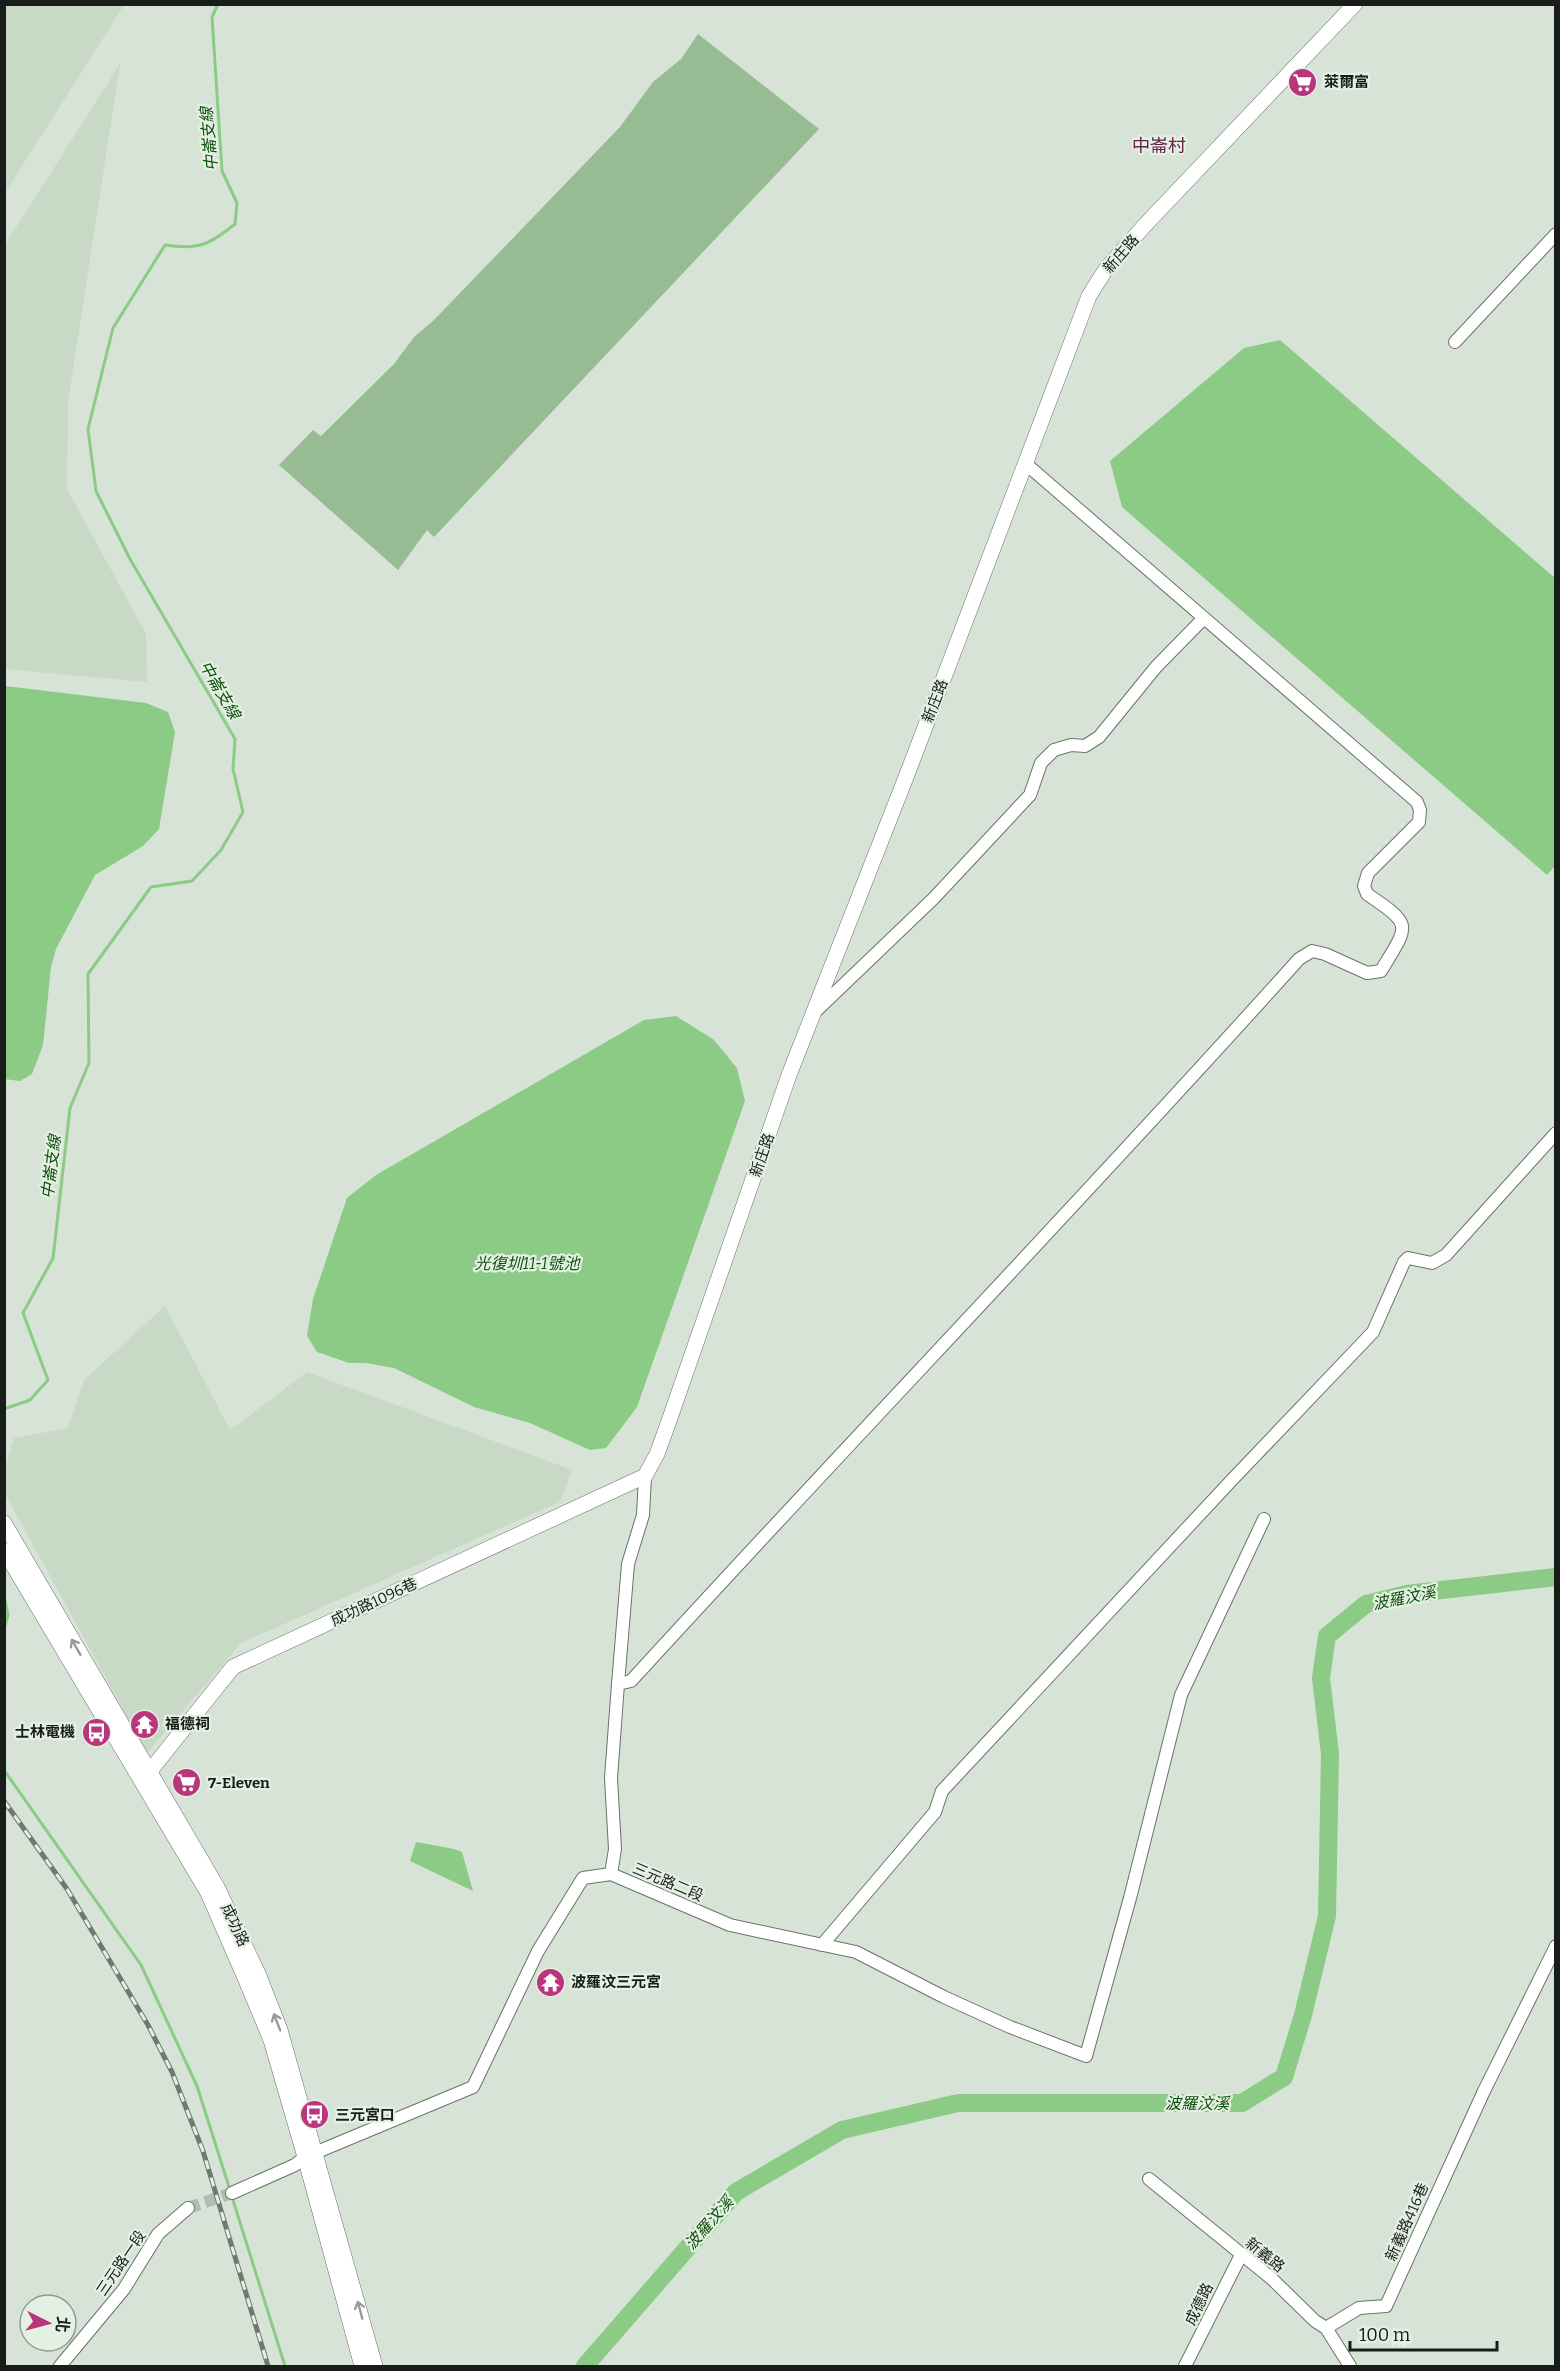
<svg xmlns="http://www.w3.org/2000/svg" width="1560" height="2371" font-family="Bitter,'Noto Sans TC',serif">
<style>
.built{fill:#c8d9c6}
.green{fill:#97bc93}
.water{fill:#8bcb85}
.lines{fill:none;stroke-linecap:round;stroke-linejoin:round}
.stream{stroke:#8bcb85;stroke-width:3}
.river{stroke:#8bcb85;stroke-width:18}
.minor-tunnel{stroke:#b1bbb0;stroke-width:12;stroke-dasharray:12 6;stroke-linecap:butt}
.minor-casing{stroke:#697368;stroke-width:14}
.tertiary-casing{stroke:#697368;stroke-width:16}
.minor{stroke:#fff;stroke-width:12}
.tertiary{stroke:#fff;stroke-width:15}
.rail-casing{stroke:#717870;stroke-width:5}
.rail{stroke:#e4f0e3;stroke-width:3;stroke-dasharray:9;stroke-linecap:butt}
.oneway{stroke:#989998}
.labels{text-anchor:middle;dominant-baseline:central;stroke-width:4.5;stroke-linejoin:round;paint-order:stroke}
.poi-label{font-size:15px;font-weight:bold;fill:#191d19;stroke:#e4f0e3;text-anchor:start}
.street-label{font-size:15px;fill:#191d19;stroke:#e4f0e3}
.water-label{font-size:16px;font-style:italic;fill:#0e510b;stroke:#e4f0e3}
.quarter-label{font-size:18px;fill:#632343;stroke:#e4f0e3}
</style>
<rect width="100%" height="100%" fill="#d7e3d6"/>
<g class="built">
<polygon points="5,4 124,5 5,193 4,5"/>
<polygon points="120,64 68,402 67,489 146,634 147,682 4,669 5,245"/>
<polygon points="165,1306 230,1430 307,1372 572,1470 560,1502 241,1643 147,1753 5,1494 4,1471 14,1438 68,1428 84,1380"/>
</g>
<polygon class="green" points="698,34 819,129 434,537 427,530 398,570 279,465 313,430 321,436 394,364 414,337 434,320 620,127 653,82 681,59"/>
<g class="water">
<polygon points="1280,340 1555,578 1556,865 1547,875 1122,507 1110,461 1244,348"/>
<polygon points="5,686 146,703 168,712 175,732 159,829 143,846 95,875 56,949 51,967 43,1045 32,1074 20,1081 4,1079"/>
<polygon points="676,1016 714,1040 737,1068 745,1101 637,1407 606,1448 590,1450 530,1423 474,1407 394,1368 366,1363 349,1363 317,1352 307,1336 313,1299 347,1198 376,1175 644,1020"/>
<polygon points="416,1842 454,1849 462,1852 473,1891 410,1861"/>
</g>
<g class="lines">
<g class="stream">
<path d="M4 1409 30 1400 48 1380 23 1313 53 1258 70 1108 89 1063 88 974 151 887 192 881 221 850 243 812 233 769 235 739 130 559 96 491 88 429 113 328 165 245C199 250 209 245 235 224L237 203 222 171 212 17 218 4"/>
<polyline points="4,1595 8,1615 4,1629"/>
<polyline points="4,1770 141,1965 197,2086 230,2190"/>
<polyline points="232,2197 285,2366"/>
</g>
<polyline class="river" points="585,2366 736,2192 842,2130 958,2103 1242,2103 1284,2077 1303,2015 1327,1916 1330,1754 1321,1678 1327,1636 1366,1604 1407,1594 1556,1577"/>
<polyline class="minor-tunnel" points="188,2208 232,2193"/>
<defs>
<g id="minor">
<polyline points="1455,342 1556,234"/>
<polyline points="816,1011 934,898 1030,795 1041,763 1054,750 1071,745 1085,746 1099,737 1156,667 1204,618"/>
<path d="M618 1684 631 1681C852 1439 1080 1203 1299 959L1312 951 1325 954 1367 973 1381 971C1409 924 1414 926 1367 894L1364 886 1368 873 1419 822 1420 810 1417 802 1026 464"/>
<polyline points="611,1874 615,1849 611,1778 618,1684 628,1564 643,1515 645,1476"/>
<polyline points="822,1945 935,1812 942,1791 1229,1483 1373,1332 1404,1262 1408,1258 1432,1263 1446,1255 1556,1133"/>
<polyline points="1149,2179 1271,2278 1315,2321 1326,2328 1350,2366"/>
<polyline points="232,2193 295,2165 305,2157 473,2087 538,1951 583,1878 611,1874 730,1925 856,1952 944,1997 1010,2027 1086,2056 1130,1898 1181,1695 1264,1519"/>
<polyline points="1326,2328 1359,2308 1386,2306 1484,2091 1556,1946"/>
<polyline points="60,2366 124,2289 158,2234 188,2208"/>
<polyline points="1185,2366 1241,2255"/>
</g>
<g id="tertiary">
<polyline points="4,1523 217,1887 259,1976 280,2030 375,2366"/>
<polyline points="4,1550 208,1893 246,1980 271,2040 305,2157 362,2366"/>
<polyline points="141,1778 150,1771 233,1667 645,1476 657,1454 669,1421 789,1075 908,772 1089,296 1106,269 1145,225 1355,4"/>
</g>
</defs>
<use href="#minor" class="minor-casing"/>
<use href="#tertiary" class="tertiary-casing"/>
<use href="#minor" class="minor"/>
<use href="#tertiary" class="tertiary"/>
<defs>
<polyline id="rail" points="4,1801 67,1889 148,2025 172,2072 203,2151 268,2366"/>
</defs>
<use href="#rail" class="rail-casing"/>
<use href="#rail" class="rail"/>
</g>
<defs><path id="oneway-shaft" d="M-6 0H5M1.5-3L5.5 0L1.5 3" fill="none" stroke-width="1.6" stroke-linecap="round" stroke-linejoin="round" transform="scale(1.5)"/></defs>
<g class="oneway">
<use href="#oneway-shaft" transform="translate(76 1647) rotate(-120)"/>
<use href="#oneway-shaft" transform="translate(277 2022) rotate(-111)"/>
<use href="#oneway-shaft" transform="translate(360 2310) rotate(-105)"/>
</g>
<defs>
<symbol id="supermarket-disc" viewBox="-11 -11 22 22"><circle r="9.5" fill="#ba367c" stroke="#e4f0e3"/><path d="M-6-5.5h2.5l.6 2H6L4.5 2H-2.5L-4.4-4H-6ZM-1.5 3.2a1.3 1.3 0 1 0 .1 0ZM3 3.2a1.3 1.3 0 1 0 .1 0Z" fill="#fff"/></symbol>
<symbol id="temple-disc" viewBox="-11 -11 22 22"><circle r="9.5" fill="#ba367c" stroke="#e4f0e3"/><path d="M0-6L5-2H3V0L6.5 2.5H4V6H1.5V3h-3V6H-4V2.5H-6.5L-3 0V-2H-5Z" fill="#fff"/></symbol>
<symbol id="bus-disc" viewBox="-11 -11 22 22"><circle r="9.5" fill="#ba367c" stroke="#e4f0e3"/><path d="M-5-6H5V4H4V6H2V4H-2V6H-4V4H-5ZM-3.5-4V0h7V-4ZM-3.5 1.2v1.5H-2V1.2ZM2 1.2v1.5H3.5V1.2Z" fill="#fff"/></symbol>
</defs>
<g fill-rule="evenodd">
<use href="#supermarket-disc" x="1286" y="66" width="33" height="33"/>
<use href="#temple-disc" x="128" y="1708" width="33" height="33"/>
<use href="#bus-disc" x="80" y="1716" width="33" height="33"/>
<use href="#supermarket-disc" x="170" y="1766" width="33" height="33"/>
<use href="#temple-disc" x="534" y="1966" width="33" height="33"/>
<use href="#bus-disc" x="298" y="2098" width="33" height="33"/>
</g>
<g class="labels">
<g class="poi-label">
<text x="1324" y="82">萊爾富</text>
<text x="165" y="1724">福德祠</text>
<text x="75" y="1732" text-anchor="end">士林電機</text>
<text x="208" y="1783">7-Eleven</text>
<text x="571" y="1982">波羅汶三元宮</text>
<text x="335" y="2115">三元宮口</text>
</g>
<g class="street-label">
<text transform="translate(1121 254) rotate(-49)">新庄路</text>
<text transform="translate(935 701) rotate(-69)">新庄路</text>
<text transform="translate(762 1155) rotate(-71)">新庄路</text>
<text transform="translate(374 1602) rotate(-25)">成功路1096巷</text>
<text transform="translate(668 1882) rotate(23)">三元路二段</text>
<text transform="translate(235 1925) rotate(65)">成功路</text>
<text transform="translate(1407 2222) rotate(-66)">新義路416巷</text>
<text transform="translate(1265 2255) rotate(39)">新義路</text>
<text transform="translate(121 2263) rotate(-56)">三元路一段</text>
<text transform="translate(1199 2304) rotate(-64)">成德路</text>
</g>
<g class="water-label">
<text transform="translate(209 139) rotate(-95)">中崙支線</text>
<text transform="translate(220 690) rotate(60)">中崙支線</text>
<text transform="translate(51 1167) rotate(-83)">中崙支線</text>
<text x="527" y="1263">光復圳11-1號池</text>
<text transform="translate(1404 1598) rotate(-11)">波羅汶溪</text>
<text x="1197" y="2103">波羅汶溪</text>
<text transform="translate(709 2223) rotate(-49)">波羅汶溪</text>
</g>
<g class="quarter-label">
<text x="1159" y="146">中崙村</text>
</g>
</g>
<rect width="1560" height="2371" fill="none" stroke="#191d19" stroke-width="12"/>
<g transform="translate(48 2323) rotate(96)"><circle r="28" fill="#e4f0e3" stroke="#939c92" stroke-width="1.5"/>
<path d="M0-4.5L10 22L0 15L-10 22Z" fill="#ba367c"/>
<text y="-9" font-size="16" font-weight="bold" text-anchor="middle" fill="#191d19">北</text>
</g>
<path d="M1350 2341v9h147v-9" fill="none" stroke="#191d19" stroke-width="3"/>
<text x="1359" y="2341" font-size="18" fill="#191d19" stroke="#e4f0e3" stroke-width="4.5" paint-order="stroke">100 m</text>
</svg>
